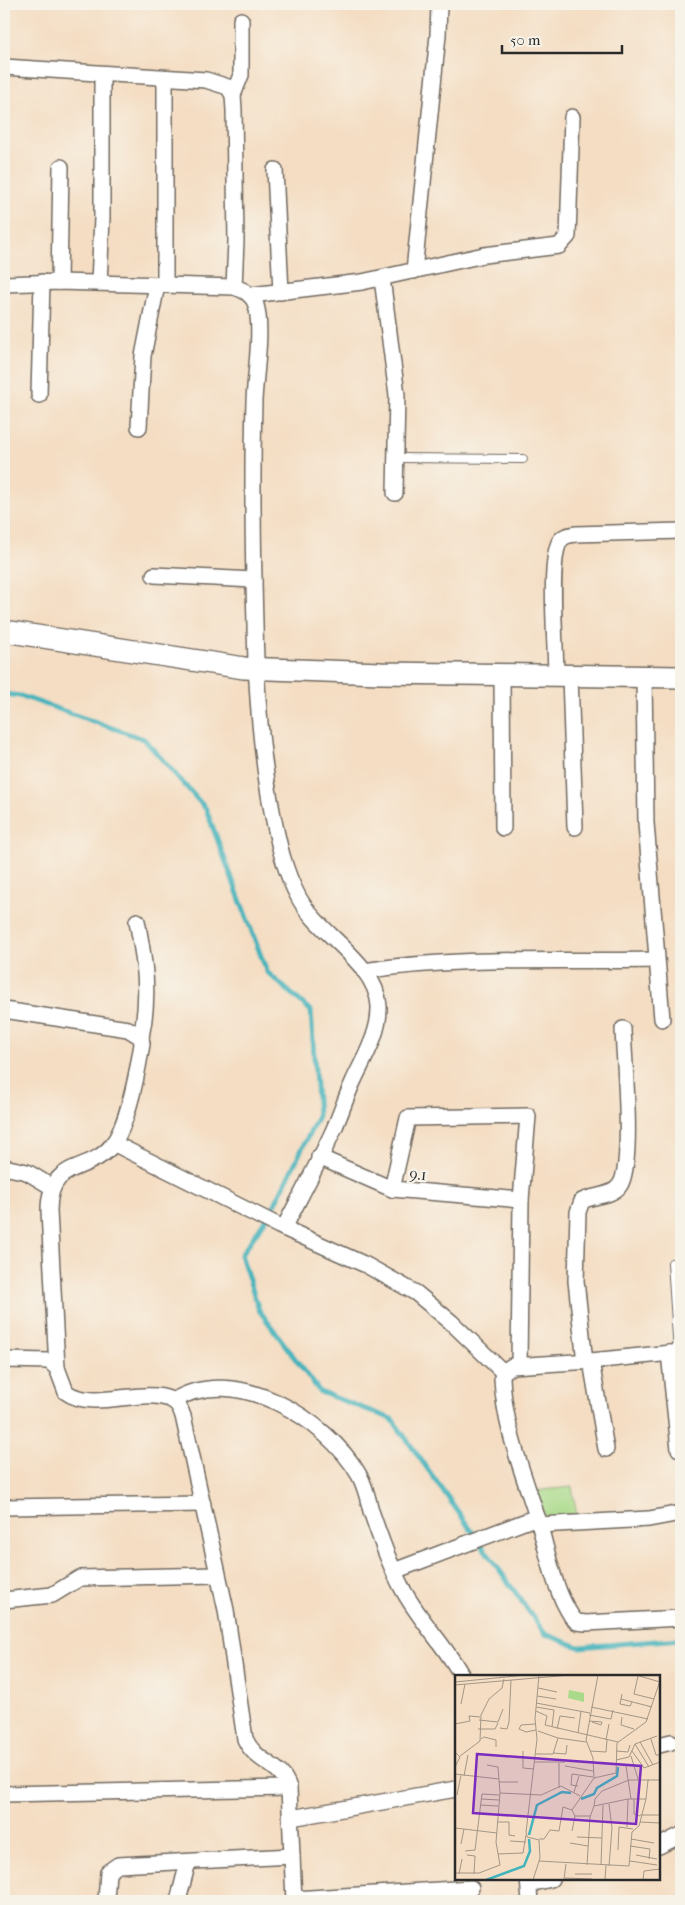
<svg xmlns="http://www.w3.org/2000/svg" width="685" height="1905" font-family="'IM FELL French Canon',serif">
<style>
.green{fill:#a8da89;stroke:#6a825a}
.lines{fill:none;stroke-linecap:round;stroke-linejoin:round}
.stream{stroke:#43b3bc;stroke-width:5}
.lane-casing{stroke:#716960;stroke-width:10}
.street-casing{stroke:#716960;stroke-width:18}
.secondary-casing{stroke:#716960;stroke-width:24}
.lane{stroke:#fff;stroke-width:8}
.street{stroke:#fff;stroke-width:15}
.secondary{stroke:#fff;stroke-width:21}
.labels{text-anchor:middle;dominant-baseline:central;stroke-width:4.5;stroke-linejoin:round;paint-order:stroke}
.street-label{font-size:16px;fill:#2b2b2b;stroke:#f7f3e8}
.inset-river{fill:none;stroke:#43b3bc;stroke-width:2.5}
.inset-road{fill:none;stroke:#a49686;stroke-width:1}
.view{fill:#7b2cbf;fill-opacity:0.15;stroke:#7b2cbf;stroke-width:2.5}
.inset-edge{fill:none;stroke:#2b2b2b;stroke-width:2.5}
</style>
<rect width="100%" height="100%" fill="#f7f3e8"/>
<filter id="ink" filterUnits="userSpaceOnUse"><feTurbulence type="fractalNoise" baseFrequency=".02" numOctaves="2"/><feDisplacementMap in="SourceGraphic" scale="10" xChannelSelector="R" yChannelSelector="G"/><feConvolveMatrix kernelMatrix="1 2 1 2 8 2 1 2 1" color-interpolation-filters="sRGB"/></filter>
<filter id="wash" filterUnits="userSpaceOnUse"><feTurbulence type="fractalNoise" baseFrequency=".0096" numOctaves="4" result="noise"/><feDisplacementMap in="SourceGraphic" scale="20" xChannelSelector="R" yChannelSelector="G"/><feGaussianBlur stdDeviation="1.12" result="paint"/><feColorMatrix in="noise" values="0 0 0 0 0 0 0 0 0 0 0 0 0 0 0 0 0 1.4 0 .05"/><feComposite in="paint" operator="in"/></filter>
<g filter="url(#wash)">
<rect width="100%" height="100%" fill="#f4ddc2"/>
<polygon class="green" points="572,1487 578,1522 550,1525 532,1491"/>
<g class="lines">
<polyline class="stream" points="4,694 21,696 144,739 206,809 267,972 311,1011 318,1116 272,1210 241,1255 259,1310 320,1392 392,1419 545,1634 579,1647 681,1639"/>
</g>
</g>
<g filter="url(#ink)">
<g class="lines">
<defs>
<g id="lane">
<polyline points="397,458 523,459"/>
<polyline points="672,1263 678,1352"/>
</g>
<g id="street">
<polyline points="4,67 206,80 228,87 233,95 234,110 236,241 234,287"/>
<polyline points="233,95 241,75 241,20"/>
<polyline points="275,170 281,292"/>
<polyline points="414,271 438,35 439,4"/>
<polyline points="382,278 397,395 395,493"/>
<polyline points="59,282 61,167"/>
<polyline points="99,283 102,218 102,74"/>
<path d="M4 284 59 282 234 287C244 290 252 294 256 305 263 330 255 375 254 401 252 476 253 550 255 624 256 687 260 749 272 811 278 841 284 871 299 898 319 935 376 962 379 1006 380 1033 364 1058 353 1082 346 1097 341 1113 334 1129 319 1162 301 1195 284 1228"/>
<polyline points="165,285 165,78"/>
<polyline points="251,295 362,282 484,255 559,246 568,236 572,117"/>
<polyline points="39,395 42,282"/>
<polyline points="139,427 143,356 157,285"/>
<polyline points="154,575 254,580"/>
<polyline points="502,674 503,828"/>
<path d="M556 675C556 649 548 559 560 541 564 535 570 535 576 534L681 531"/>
<polyline points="570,675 575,827"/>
<polyline points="644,677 646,823 662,1019"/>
<path d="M137 921C145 962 150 995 141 1037"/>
<path d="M364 971C459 956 559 962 656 960"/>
<path d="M4 1010 128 1029 141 1037 142 1044C138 1069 128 1123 113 1144 90 1175 49 1157 49 1211L57 1368"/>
<polyline points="113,1143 279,1226 366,1265 416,1293 451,1322 503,1372"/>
<polyline points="319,1157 392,1189 521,1200"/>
<polyline points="4,1167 27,1172 52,1187"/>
<polyline points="392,1189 408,1118 528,1116 521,1200 519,1365"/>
<path d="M681 1352 591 1361 512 1366 503 1372 502 1378C504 1428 524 1475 539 1523 548 1554 554 1590 572 1617L577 1622 586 1623 681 1618"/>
<polyline points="669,1353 679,1449"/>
<path d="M4 1360 49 1361 57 1368 66 1392C93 1412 143 1386 172 1400 178 1403 181 1410 183 1416L226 1610 245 1739C257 1765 281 1762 289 1788L294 1901"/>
<polyline points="591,1361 606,1449"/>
<path d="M585 1362 576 1281 578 1212 582 1201C593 1195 612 1197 620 1185 634 1164 624 1058 623 1029"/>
<path d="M173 1401C234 1362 327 1419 359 1475 365 1485 368 1499 371 1511 380 1537 389 1564 402 1588 419 1620 445 1645 462 1676"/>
<polyline points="4,1507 203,1504"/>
<polyline points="539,1525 649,1519 681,1513"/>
<polyline points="394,1571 537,1517"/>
<polyline points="4,1600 52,1595 80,1578 218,1575"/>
<polyline points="659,1745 671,1742"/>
<polyline points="4,1794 289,1788"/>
<polyline points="291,1818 456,1789"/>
<polyline points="659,1846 681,1835"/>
<polyline points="528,1879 530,1901"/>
<polyline points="529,1884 551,1879"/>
<polyline points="294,1899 471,1888"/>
<polyline points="106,1901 108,1872 118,1865 292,1856"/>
<polyline points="178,1901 188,1862"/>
</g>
<polyline id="secondary" points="4,631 244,668 381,673 681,677"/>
</defs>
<use href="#lane" class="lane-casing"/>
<use href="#street" class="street-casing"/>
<use href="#secondary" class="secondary-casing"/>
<use href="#lane" class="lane"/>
<use href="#street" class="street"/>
<use href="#secondary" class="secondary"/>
</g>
</g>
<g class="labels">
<g class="street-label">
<text transform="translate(418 1174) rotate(5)">9.1</text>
</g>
</g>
<g transform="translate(455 1675)">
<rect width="205" height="205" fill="#f4ddc2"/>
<path d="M114 15 129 18V27L113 23Z" fill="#a8da89"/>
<path class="inset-river" d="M126 124 139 119 142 113 162 101 163 92M74 160 82 130 107 117 116 118M31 205 69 191 75 176 74 164"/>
<path class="inset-road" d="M143 0 131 65 138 83 139 103 161 98 162 68 191 47 205 6M181 0 205 7M183 1 179 19 199 24M0 7 71 0M0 10 115 0M83 13 102 17M167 19 165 29 175 31 177 27M82 21 101 24M166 24 197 32M81 28 135 38M6 29 10 9M81 32 99 35 97 52M136 32 193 44M81 36 92 41 90 50 163 67M134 40 156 44 158 35M167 42 166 50 179 54M24 45 43 47 48 34M134 46 147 47 146 50 137 47M0 49 15 46 14 41 25 42M80 49 66 50 64 54 71 57 81 55M45 53 52 54 54 47 56 5M23 54H40L43 48M102 54 105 41 120 43M83 56 103 63M123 58 126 36M26 64 29 62 41 65V72M196 64 201 80H205M151 65 154 49M185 67 198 90M180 69 194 92M68 76V93L79 94M135 76 151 77 152 65M161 76 173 77 175 70M177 76 189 93 205 87M0 77 5 82 0 92M98 78 111 79 112 70M81 79H98L103 63 131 67M5 81 25 66 26 40 34 24 47 13 49 4M176 81 183 104M161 85 174 82 180 69 202 61M80 87H110M32 90 43 92 45 118M110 91 138 96M171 91 176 124M0 99 44 104M9 101 13 80M44 107H63M123 111 116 110 117 99 138 102M104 113V88M119 117 124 101M2 120 6 100M26 124 44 125M179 124V139L185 141M25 130 43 131M139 131 140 124 147 116 174 105H194M117 135 139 103M185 140H205M42 147H54V160L60 161M185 147 205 148M172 152 173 124M0 153 42 158M117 156 120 141M122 162 147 163M84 164H89L95 155 104 156 108 132 117 135 120 141H135M176 164 199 168M55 166 71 167M115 168 133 171M6 169 9 154M175 171 195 174 194 184M163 175 164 152 178 154M10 176 20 175 27 119 44 120M43 179 68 178 71 160M12 180 20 181 19 199M181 180 202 184M84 186 174 191 177 157 184 151 191 124M175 186 202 190M132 190 135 142 139 131 173 124H191L193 105H205M146 190 148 130M154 191 157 153 154 129M0 198H24L45 190 41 167 45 118 86 120 106 111 125 121M4 199 7 184M120 199H137M110 203 137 204M109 204 111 189M78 205 85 183 84 165 72 162 71 157 82 64 80 44 84 0M150 205 151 190M188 205 189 196 205 194"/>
<path class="view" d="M22 79 186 91 181 149 18 138Z"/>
<rect width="205" height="205" class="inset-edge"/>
</g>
<rect width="685" height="1905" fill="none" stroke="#f7f3e8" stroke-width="20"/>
<path d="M502 45v8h120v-8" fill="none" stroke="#2b2b2b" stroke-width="2.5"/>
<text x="510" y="45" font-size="15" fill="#2b2b2b" stroke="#f7f3e8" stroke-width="4" paint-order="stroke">50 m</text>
</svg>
